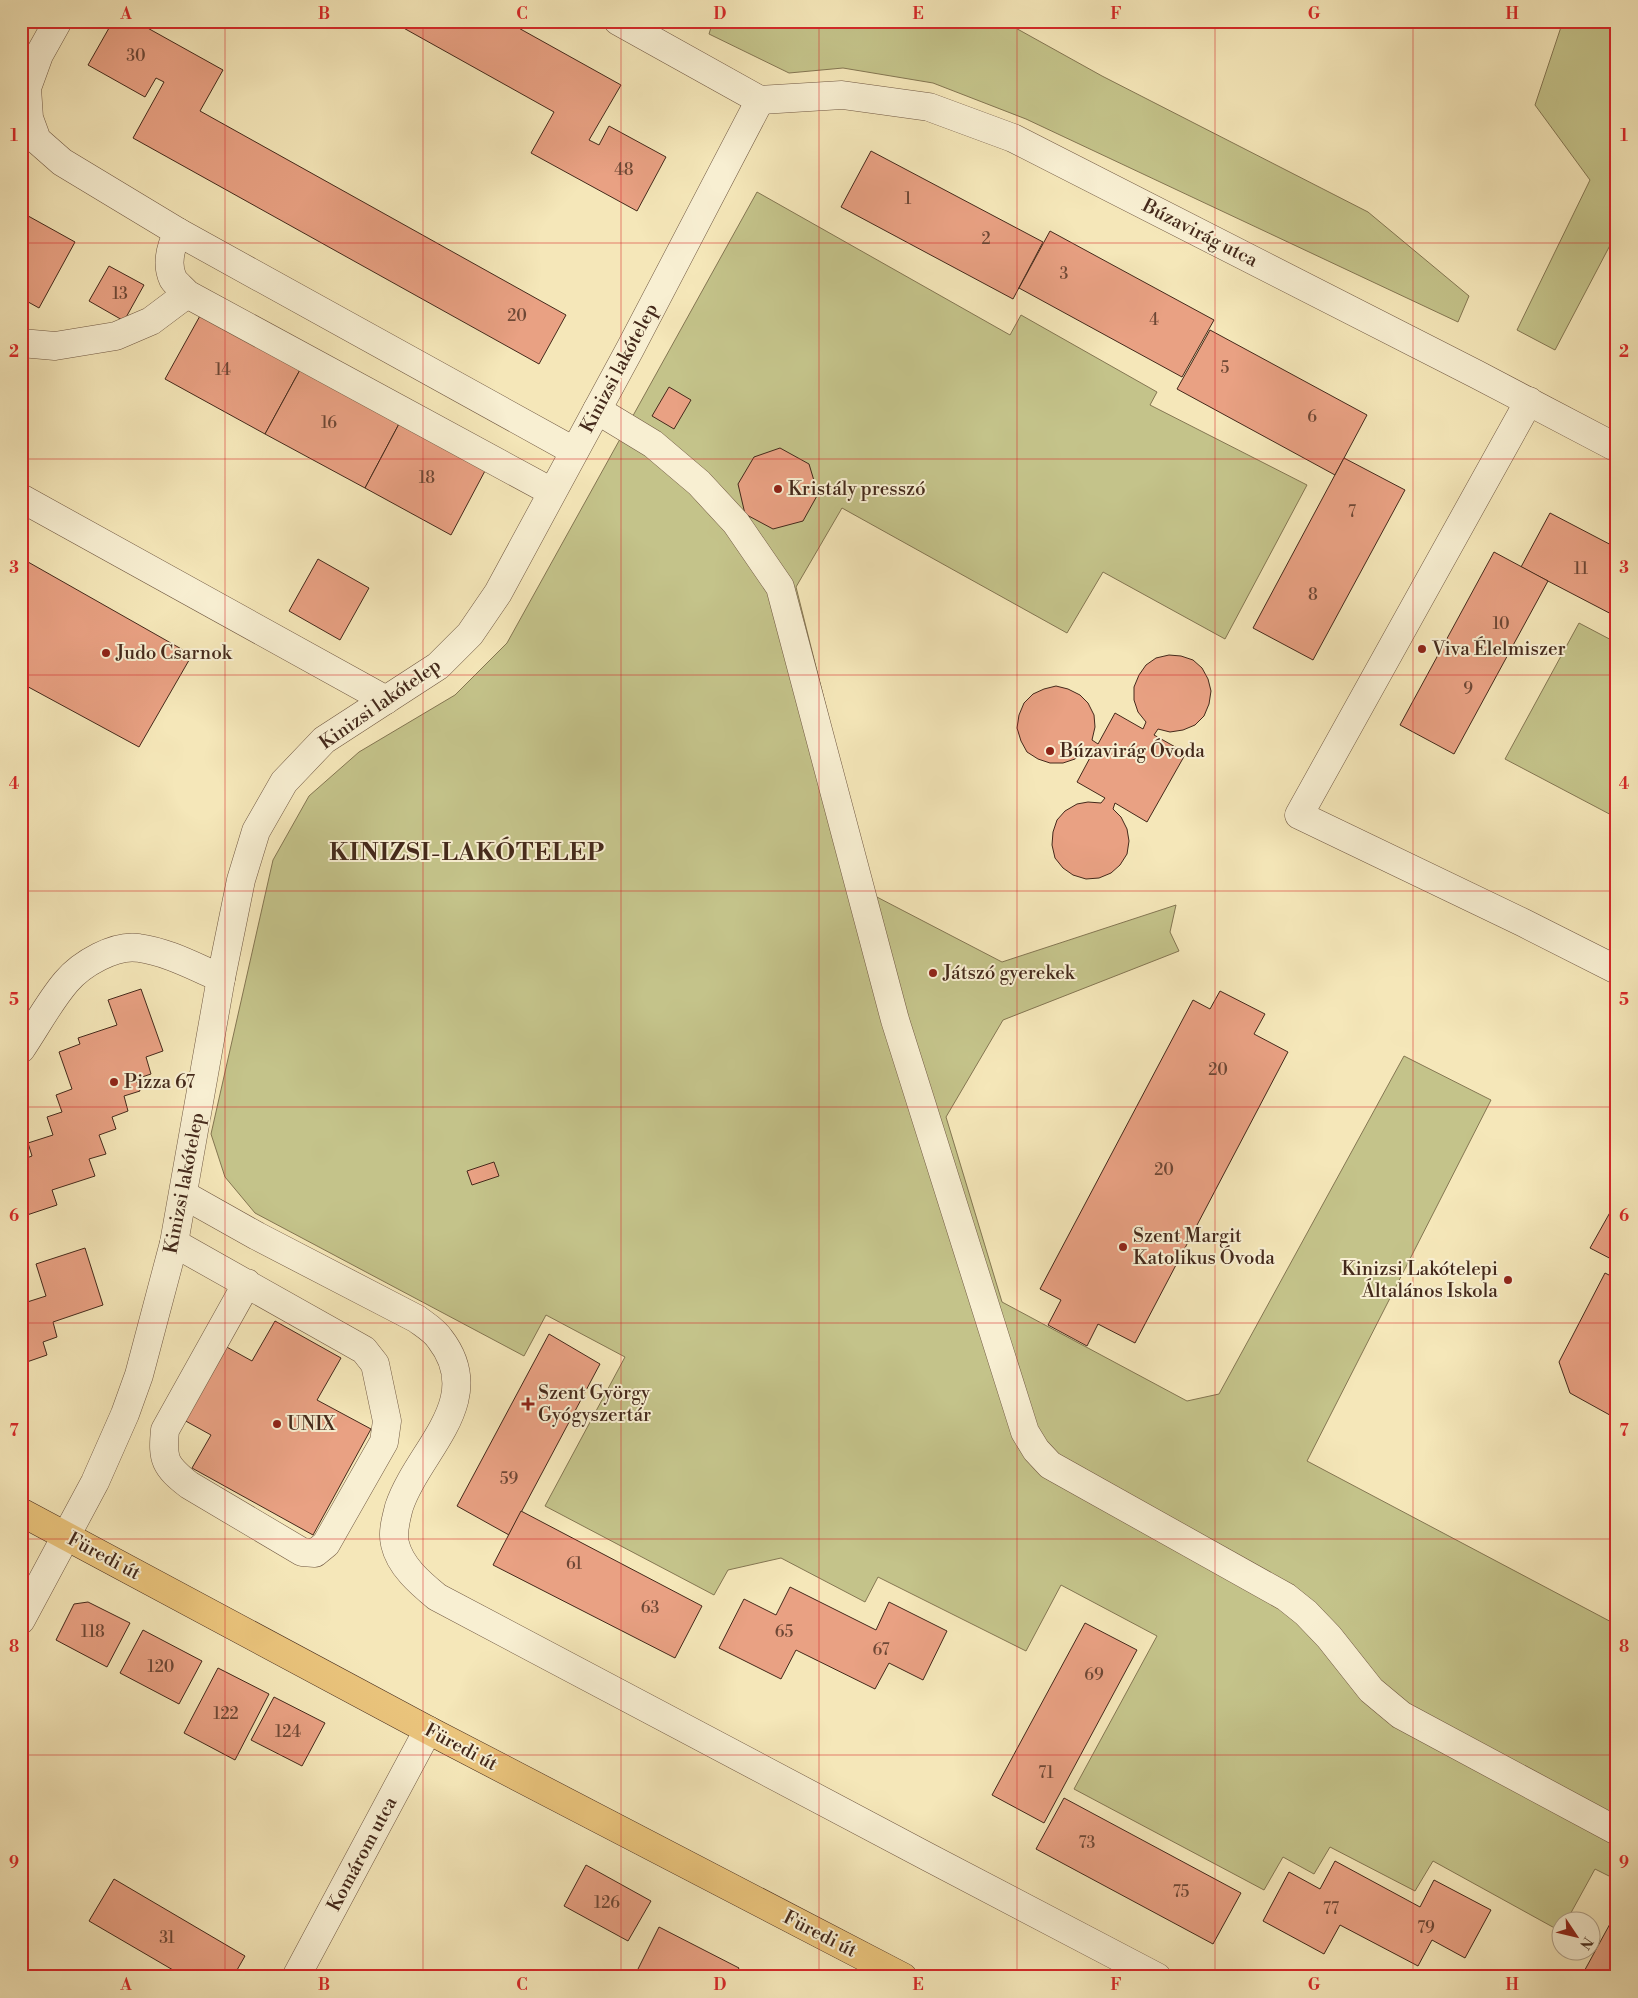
<svg xmlns="http://www.w3.org/2000/svg" width="1638" height="1998" font-family="'Libre Bodoni',serif">
<style>
.green{fill:#c4c38a;stroke:#847652}
.building{fill:#e9a183;stroke:#44291b}
.lines{fill:none;stroke-linecap:round;stroke-linejoin:round}
.minor-casing{stroke:#705842;stroke-width:29}
.major-casing{stroke:#44291b;stroke-width:29}
.minor{stroke:#f8efd2;stroke-width:28}
.major{stroke:#eac47c;stroke-width:28}
.grid{fill:none;stroke:#d62828;stroke-width:1;stroke-opacity:0.55}
.poi-dot{fill:#8f2418;stroke:#f8efd2;stroke-width:2}
.labels{text-anchor:middle;dominant-baseline:central;stroke-width:4;stroke-linejoin:round;paint-order:stroke}
.number-label{font-size:16px;fill:#6d4735}
.street-label{font-size:19px;fill:#44291b;stroke:#f8efd2}
.poi-label{font-size:19px;fill:#44291b;stroke:#f8efd2;text-anchor:start}
.district-label{font-size:24px;font-weight:bold;letter-spacing:1px;fill:#44291b;stroke:#f8efd2}
.neatline{fill:none;stroke:#d62828;stroke-width:2}
.grid-label{font-size:16px;text-anchor:middle;font-weight:bold;fill:#d62828}
</style>
<rect width="100%" height="100%" fill="#f5e7b9"/>
<filter id="stains"><feTurbulence type="fractalNoise" baseFrequency=".004" numOctaves="4"/><feColorMatrix values="0 0 0 0 .2 0 0 0 0 .09 0 0 0 0 .02 0 0 0 .5 -.17"/></filter>
<radialGradient id="worn" r=".72"><stop offset=".6" stop-color="#630" stop-opacity="0"/><stop offset="1" stop-color="#630" stop-opacity=".3"/></radialGradient>
<g class="green">
<polygon points="713,21 1003,21 1102,76 1368,212 1469,296 1458,322 1026,119 933,83 843,68 789,73 709,34"/>
<polygon points="1563,21 1617,21 1617,232 1555,350 1517,330 1590,180 1535,105"/>
<polygon points="757,192 1010,335 1021,315 1157,392 1150,405 1307,485 1225,639 1103,572 1067,633 842,508 796,587 873,895 1002,962 1176,905 1170,932 1179,951 1003,1020 946,1117 1002,1302 1187,1401 1219,1394 1404,1056 1491,1100 1307,1461 1617,1625 1617,1880 1595,1869 1567,1920 1560,1920 1560,1931 1433,1861 1415,1891 1330,1847 1314,1874 1283,1857 1264,1890 1074,1789 1157,1636 1061,1585 1026,1651 878,1577 865,1602 781,1558 728,1570 714,1595 545,1506 625,1357 546,1315 524,1356 255,1213 225,1177 211,1134 273,860 309,796 359,752 455,695 507,643"/>
<polygon points="1579,623 1617,643 1617,818 1505,759"/>
</g>
<g class="building">
<polygon points="113,21 135,21 223,70 200,111 566,315 539,364 133,138 164,82 156,78 145,97 88,65"/>
<polygon points="391,21 506,21 621,85 589,140 599,145 609,126 666,157 637,211 531,153 554,112"/>
<polygon points="871,151 1043,242 1013,299 841,207"/>
<polygon points="21,212 75,242 39,308 21,298"/>
<polygon points="1050,231 1214,320 1182,377 1019,288"/>
<polygon points="109,266 144,285 124,321 89,301"/>
<polygon points="201,314 301,368 265,434 165,379"/>
<polygon points="1210,330 1367,415 1335,475 1177,389"/>
<polygon points="301,368 400,422 365,488 265,434"/>
<polygon points="669,387 691,400 674,429 652,416"/>
<polygon points="400,422 486,469 451,535 365,488"/>
<polygon points="780,448 809,464 818,494 803,521 773,529 745,514 738,484 754,457"/>
<polygon points="1344,458 1405,490 1313,660 1253,628"/>
<polygon points="1550,513 1617,548 1617,617 1521,567"/>
<polygon points="1494,552 1548,581 1454,754 1400,725"/>
<polygon points="21,558 192,655 139,747 21,683 21,662 26,655 21,652"/>
<polygon points="318,559 369,588 340,640 289,611"/>
<polygon points="1169,655 1181,656 1193,660 1202,668 1208,679 1211,691 1209,704 1204,716 1195,725 1183,730 1170,732 1158,729 1154,735 1186,753 1147,822 1115,803 1113,809 1121,817 1127,829 1129,841 1127,854 1120,865 1111,873 1099,878 1086,879 1073,875 1063,868 1055,858 1052,845 1053,832 1057,820 1065,811 1077,804 1088,802 1101,803 1105,798 1077,782 1092,754 1085,751 1075,759 1063,763 1050,763 1038,759 1027,752 1021,741 1017,728 1019,715 1024,703 1033,694 1044,689 1056,686 1068,689 1080,695 1088,703 1094,715 1095,727 1092,740 1098,744 1115,713 1143,729 1146,722 1138,712 1134,700 1134,687 1139,675 1146,665 1156,658"/>
<polygon points="141,989 163,1051 146,1057 151,1074 136,1079 140,1091 124,1096 128,1111 112,1117 116,1129 99,1135 106,1154 89,1159 95,1176 52,1190 57,1205 21,1217 21,1160 32,1156 28,1143 53,1135 47,1117 62,1112 56,1095 72,1089 59,1052 80,1044 78,1038 117,1025 108,1000"/>
<polygon points="1220,991 1265,1014 1254,1034 1288,1052 1135,1343 1098,1324 1087,1346 1048,1325 1061,1300 1040,1289 1193,1000 1210,1009"/>
<polygon points="494,1162 499,1176 472,1185 467,1171"/>
<polygon points="1617,1200 1617,1262 1590,1248"/>
<polygon points="85,1248 103,1305 53,1322 57,1337 43,1342 47,1355 21,1364 21,1304 46,1296 36,1264"/>
<polygon points="1605,1273 1617,1279 1617,1419 1570,1393 1559,1362"/>
<polygon points="275,1321 341,1358 317,1400 371,1429 313,1535 192,1468 211,1435 182,1419 223,1345 252,1361"/>
<polygon points="549,1334 600,1364 509,1535 457,1506"/>
<polygon points="521,1511 702,1606 675,1658 493,1565"/>
<polygon points="790,1587 876,1630 889,1602 947,1631 923,1680 889,1663 875,1689 796,1650 781,1679 719,1648 744,1599 776,1615"/>
<polygon points="88,1602 130,1623 107,1667 56,1640 74,1604"/>
<polygon points="1085,1623 1137,1650 1044,1823 992,1795"/>
<polygon points="143,1630 202,1661 179,1704 120,1673"/>
<polygon points="218,1668 269,1694 235,1760 184,1733"/>
<polygon points="274,1697 325,1723 302,1766 251,1740"/>
<polygon points="1064,1798 1241,1893 1213,1944 1036,1849"/>
<polygon points="1335,1861 1420,1907 1434,1880 1491,1910 1465,1958 1432,1940 1418,1966 1340,1925 1324,1954 1263,1921 1289,1872 1320,1889"/>
<polygon points="586,1865 651,1901 628,1941 564,1906"/>
<polygon points="114,1879 245,1956 233,1977 185,1977 89,1921"/>
<polygon points="1617,1911 1617,1977 1581,1977"/>
<polygon points="659,1927 739,1968 734,1977 634,1977"/>
</g>
<g class="lines">
<defs>
<g id="minor">
<polyline points="58,21 39,55 27,88 29,118 37,140 62,162 178,232 574,451"/>
<polyline points="618,21 760,100"/>
<polyline points="760,100 842,95 929,107 1013,138 1476,374 1617,448"/>
<path d="M178 232C171 246 166 264 173 279 176 284 183 289 187 294L552 492"/>
<polyline points="21,343 55,346 116,336 151,321 187,294"/>
<polyline points="1529,401 1299,815 1524,923 1617,970"/>
<polyline points="597,410 653,444 699,483 736,523 780,587 895,1020 1025,1432 1036,1450 1050,1465 1286,1597 1306,1613 1329,1637 1371,1690 1401,1715 1617,1831"/>
<polyline points="21,498 386,700"/>
<path d="M21 1049C36 1027 49 1002 66 982 81 964 115 944 139 948 168 952 195 967 221 978"/>
<path d="M184 1195 257 1236 417 1319C425 1325 435 1331 440 1339 488 1401 418 1450 399 1507 396 1519 392 1532 395 1544 400 1566 420 1583 437 1597L928 1857 1157 1977"/>
<path d="M174 1243 364 1350 375 1364 387 1421 384 1442 326 1544 315 1553 302 1552 189 1485C165 1466 162 1460 165 1430L247 1283"/>
<polyline points="21,1620 95,1482 125,1414 139,1375 174,1243 221,978 241,880 256,831 284,782 324,740 438,666 470,634 498,593 630,349 760,100"/>
<polyline points="296,1977 428,1730"/>
</g>
<polyline id="major" points="21,1512 428,1730 903,1977"/>
</defs>
<use href="#minor" class="minor-casing"/>
<use href="#major" class="major-casing"/>
<use href="#minor" class="minor"/>
<use href="#major" class="major"/>
</g>
<path class="grid" d="M225 21V1977M423 21V1977M621 21V1977M819 21V1977M1017 21V1977M1215 21V1977M1413 21V1977M21 243H1617M21 459H1617M21 675H1617M21 891H1617M21 1107H1617M21 1323H1617M21 1539H1617M21 1755H1617"/>
<g class="poi-dot">
<circle cx="778" cy="489" r="5"/>
<circle cx="1422" cy="649" r="5"/>
<circle cx="106" cy="653" r="5"/>
<circle cx="1050" cy="751" r="5"/>
<circle cx="933" cy="973" r="5"/>
<circle cx="114" cy="1082" r="5"/>
<circle cx="1123" cy="1247" r="5"/>
<circle cx="1508" cy="1280" r="5"/>
<path d="M525.5 1396.5h5v5h5v5h-5v5h-5v-5h-5v-5h5z"/>
<circle cx="277" cy="1424" r="5"/>
</g>
<g class="labels">
<g class="number-label">
<text x="136" y="56">30</text>
<text x="624" y="170">48</text>
<text x="908" y="199">1</text>
<text x="986" y="239">2</text>
<text x="1064" y="274">3</text>
<text x="120" y="294">13</text>
<text x="517" y="316">20</text>
<text x="1154" y="320">4</text>
<text x="1225" y="368">5</text>
<text x="223" y="370">14</text>
<text x="1312" y="417">6</text>
<text x="329" y="423">16</text>
<text x="427" y="478">18</text>
<text x="1352" y="512">7</text>
<text x="1581" y="569">11</text>
<text x="1313" y="595">8</text>
<text x="1501" y="624">10</text>
<text x="1468" y="689">9</text>
<text x="1218" y="1070">20</text>
<text x="1164" y="1170">20</text>
<text x="509" y="1479">59</text>
<text x="574" y="1564">61</text>
<text x="650" y="1608">63</text>
<text x="93" y="1632">118</text>
<text x="784" y="1632">65</text>
<text x="881" y="1650">67</text>
<text x="161" y="1667">120</text>
<text x="1094" y="1675">69</text>
<text x="226" y="1714">122</text>
<text x="288" y="1732">124</text>
<text x="1046" y="1773">71</text>
<text x="1087" y="1843">73</text>
<text x="1181" y="1892">75</text>
<text x="607" y="1903">126</text>
<text x="1331" y="1909">77</text>
<text x="1426" y="1928">79</text>
<text x="167" y="1938">31</text>
</g>
<g class="street-label">
<text transform="translate(1200 233) rotate(27)">Búzavirág utca</text>
<text transform="translate(619 368) rotate(-62)">Kinizsi lakótelep</text>
<text transform="translate(380 704) rotate(-35)">Kinizsi lakótelep</text>
<text transform="translate(184 1183) rotate(-79)">Kinizsi lakótelep</text>
<text transform="translate(104 1556) rotate(28)">Füredi út</text>
<text transform="translate(461 1747) rotate(28)">Füredi út</text>
<text transform="translate(362 1854) rotate(-62)">Komárom utca</text>
<text transform="translate(820 1934) rotate(27)">Füredi út</text>
</g>
<g class="poi-label">
<text x="788" y="489">Kristály presszó</text>
<text x="1432" y="649">Viva Élelmiszer</text>
<text x="116" y="653">Judo Csarnok</text>
<text x="1060" y="751">Búzavirág Óvoda</text>
<text x="943" y="973">Játszó gyerekek</text>
<text x="124" y="1082">Pizza 67</text>
<text x="1133" y="1236">Szent Margit<tspan x="1133" dy="22">Katolikus Óvoda</tspan></text>
<text x="1498" y="1269" text-anchor="end">Kinizsi Lakótelepi<tspan x="1498" dy="22">Általános Iskola</tspan></text>
<text x="538" y="1393">Szent György<tspan x="538" dy="22">Gyógyszertár</tspan></text>
<text x="287" y="1424">UNIX</text>
</g>
<g class="district-label">
<text x="467" y="853">KINIZSI-LAKÓTELEP</text>
</g>
</g>
<rect width="1638" height="1998" fill="none" stroke="#f5e7b9" stroke-width="55"/>
<g transform="translate(1576 1936) rotate(125)"><circle r="24" fill="#f8efd2" stroke="#b0a089"/>
<path d="M0-4L9 19L0 12L-9 19Z" fill="#8f2418"/>
<text y="-8" font-size="14" font-weight="bold" text-anchor="middle" fill="#44291b">N</text>
</g>
<rect x="28" y="28" width="1582" height="1942" class="neatline"/>
<g class="grid-label">
<text x="126" y="19">A</text>
<text x="324" y="19">B</text>
<text x="522" y="19">C</text>
<text x="720" y="19">D</text>
<text x="918" y="19">E</text>
<text x="1116" y="19">F</text>
<text x="1314" y="19">G</text>
<text x="1512" y="19">H</text>
<text x="14" y="141">1</text>
<text x="1624" y="141">1</text>
<text x="14" y="357">2</text>
<text x="1624" y="357">2</text>
<text x="14" y="573">3</text>
<text x="1624" y="573">3</text>
<text x="14" y="789">4</text>
<text x="1624" y="789">4</text>
<text x="14" y="1005">5</text>
<text x="1624" y="1005">5</text>
<text x="14" y="1221">6</text>
<text x="1624" y="1221">6</text>
<text x="14" y="1436">7</text>
<text x="1624" y="1436">7</text>
<text x="14" y="1652">8</text>
<text x="1624" y="1652">8</text>
<text x="14" y="1868">9</text>
<text x="1624" y="1868">9</text>
<text x="126" y="1990">A</text>
<text x="324" y="1990">B</text>
<text x="522" y="1990">C</text>
<text x="720" y="1990">D</text>
<text x="918" y="1990">E</text>
<text x="1116" y="1990">F</text>
<text x="1314" y="1990">G</text>
<text x="1512" y="1990">H</text>
</g>
<rect width="100%" height="100%" filter="url(#stains)"/>
<rect width="100%" height="100%" fill="url(#worn)"/>
</svg>
